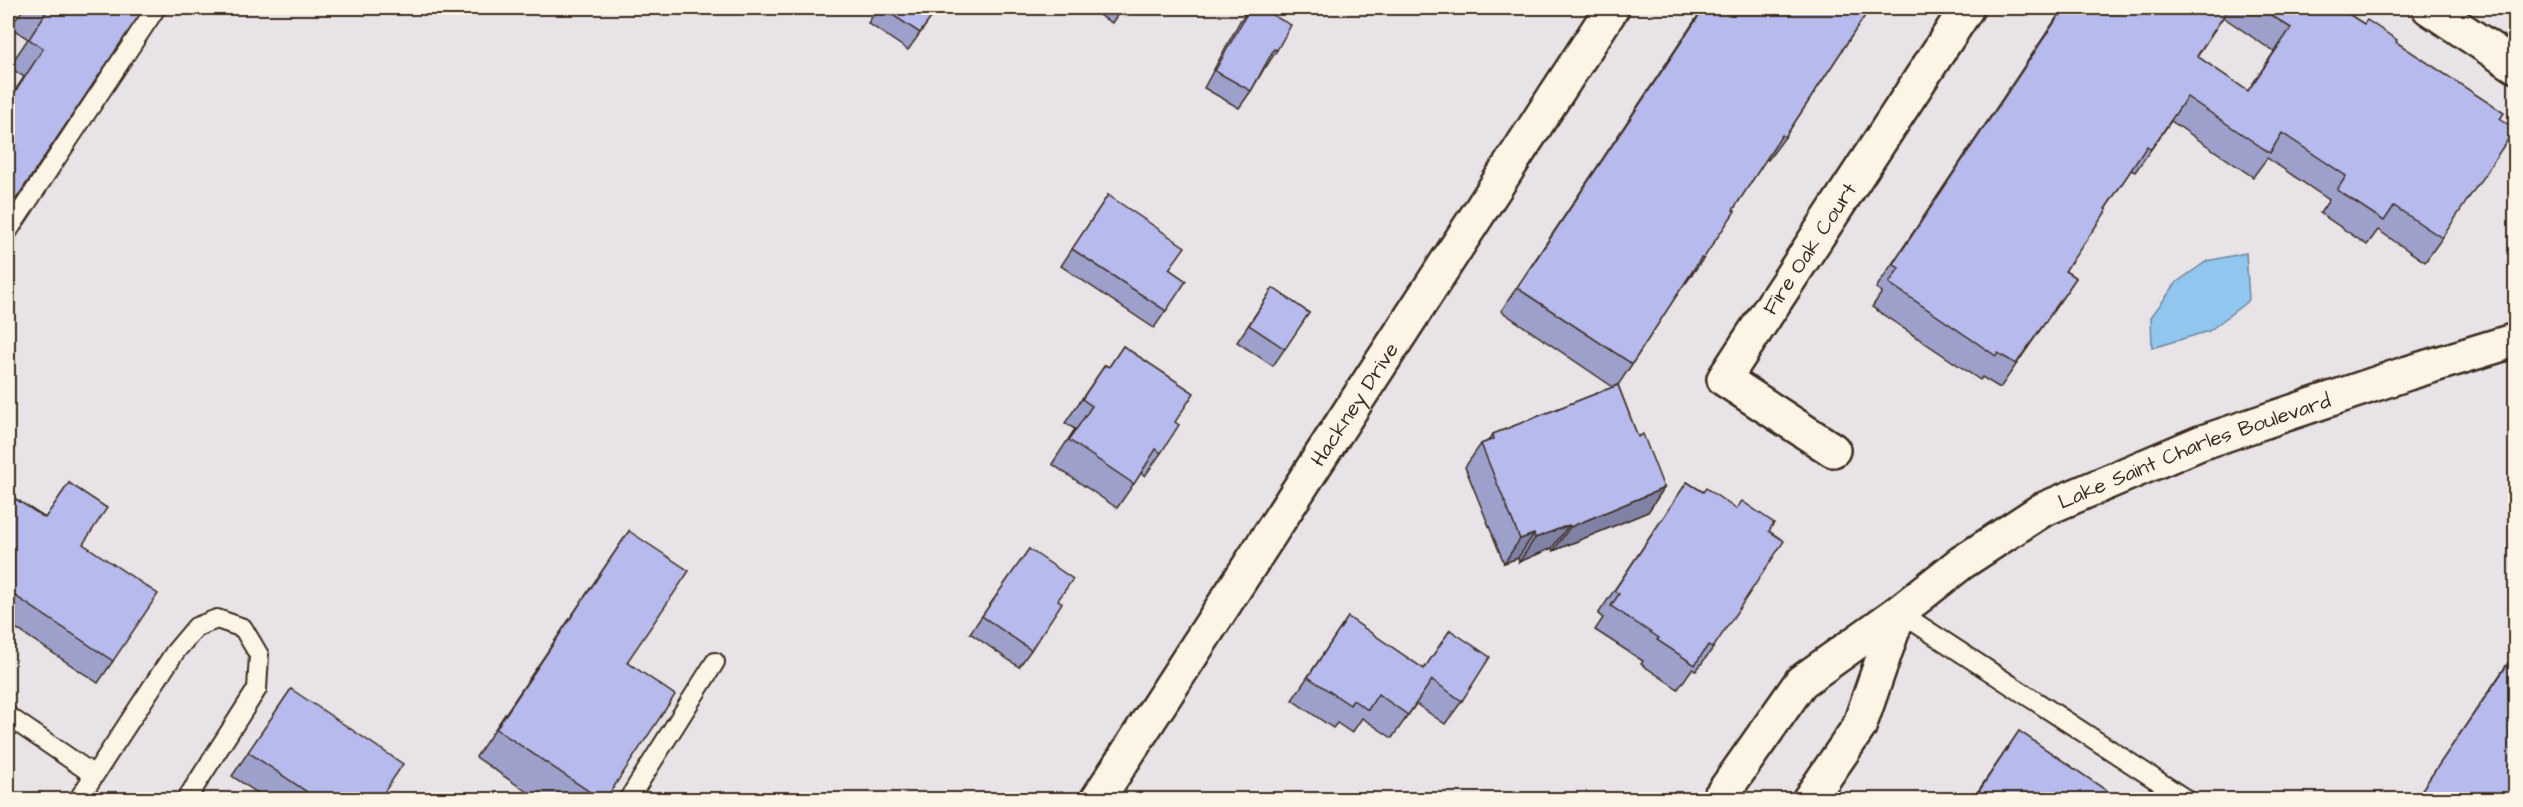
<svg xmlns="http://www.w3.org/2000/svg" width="2523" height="807" font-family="'Architects Daughter',sans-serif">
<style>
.water{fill:#91c7ef;stroke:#6f889b;stroke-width:1.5}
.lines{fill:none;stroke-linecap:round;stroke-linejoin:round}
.lane-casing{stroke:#3b2a1e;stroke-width:22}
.street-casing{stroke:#3b2a1e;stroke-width:38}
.lane{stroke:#fcf5e5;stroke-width:18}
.street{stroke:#fcf5e5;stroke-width:33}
.wall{fill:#9da0cb;stroke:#3b2a1e;stroke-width:1.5;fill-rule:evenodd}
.shaded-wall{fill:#7f82a5;stroke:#3b2a1e;stroke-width:1.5}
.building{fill:#b6baec;stroke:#3b2a1e;stroke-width:1.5}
.labels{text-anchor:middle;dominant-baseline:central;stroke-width:4.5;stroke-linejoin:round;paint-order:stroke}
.street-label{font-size:21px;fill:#3b2a1e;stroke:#fcf5e5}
</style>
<rect width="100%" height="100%" fill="#e7e3e7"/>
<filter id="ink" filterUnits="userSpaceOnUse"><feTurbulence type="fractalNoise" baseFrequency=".0167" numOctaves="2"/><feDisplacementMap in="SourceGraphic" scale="12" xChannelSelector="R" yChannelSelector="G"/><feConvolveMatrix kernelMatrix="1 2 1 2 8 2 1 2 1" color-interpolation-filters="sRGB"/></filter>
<g filter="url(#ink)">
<polygon class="water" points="2246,253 2249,300 2209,331 2152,348 2151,317 2177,282 2207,261"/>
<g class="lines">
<defs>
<g id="lane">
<polyline points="8,16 14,8"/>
<polyline points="8,231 156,8"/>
<polyline points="1899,612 2187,800"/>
<polyline points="8,716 94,775"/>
<polyline points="78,800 175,652 196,627 217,619 243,628 259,655 257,689 186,800"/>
<polyline points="628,800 715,662"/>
</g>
<g id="street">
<polyline points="2429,8 2516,66"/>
<path id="s1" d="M1833 450 1724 379 1967 8"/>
<path id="s2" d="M1097 800 1612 8"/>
<path id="s3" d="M1718 800 1801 682 1899 612 1961 563 2042 510 2200 443 2408 373 2516 340"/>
<polyline points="1809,800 1859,727 1899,612"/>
</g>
</defs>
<use href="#lane" class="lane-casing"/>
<use href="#street" class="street-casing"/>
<use href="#lane" class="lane"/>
<use href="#street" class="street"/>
</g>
<g class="wall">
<polygon points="24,8 144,8 8,211 8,101 24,77 9,67 28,39 10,27"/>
<polygon points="878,8 938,8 908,50 868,23"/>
<polygon points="1087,8 1122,8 1112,23"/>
<polygon points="1250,8 1259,8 1277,50 1266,67 1265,67 1251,91 1239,108 1204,88 1240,21"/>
<polygon points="1703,8 1870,8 1785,137 1768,160 1766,159 1733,210 1703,259 1686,283 1685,282 1632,364 1618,385 1638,437 1664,488 1648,512 1553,551 1552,548 1519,562 1518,558 1504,563 1465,467 1481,444 1488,441 1493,434 1613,387 1501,311"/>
<path d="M2063 8H2339L2364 24 2396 42 2500 119 2442 238 2425 262 2378 230 2367 245 2320 213 2329 200 2267 158 2253 177 2171 121 2135 172 2131 170 2105 209 2065 271 2076 278 2000 388 1982 377 1980 380 1872 307 1882 292 1876 288ZM2223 17 2274 52 2248 91 2197 56Z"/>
<polygon points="1108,195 1169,269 1186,281 1154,328 1061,266"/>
<polygon points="1273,288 1309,313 1273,366 1237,342"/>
<polygon points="1123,346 1175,422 1161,453 1145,476 1141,473 1117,508 1052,464 1075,429 1065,423 1105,365 1109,367"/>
<polygon points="1687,482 1703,492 1769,531 1713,648 1696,671 1692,669 1678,689 1641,664 1643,661 1595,630 1603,618 1598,614"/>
<polygon points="69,483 83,544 113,661 98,683 8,623 8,494 45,518"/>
<polygon points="629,531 627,662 605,800 539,800 476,757"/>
<polygon points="1029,549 1058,600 1031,650 1019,667 970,633"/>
<polygon points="1348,617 1424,669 1450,630 1462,701 1445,724 1416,704 1392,738 1362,718 1352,733 1337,723 1333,728 1292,700"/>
<polygon points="2516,651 2516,800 2415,800"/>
<polygon points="291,689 379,800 268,800 232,776"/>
<polygon points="2019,731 2120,800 1972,800"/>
</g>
<g class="shaded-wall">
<polygon points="1664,488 1648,512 1553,551 1570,527"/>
<polygon points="1569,525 1552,548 1519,562 1535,538"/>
<polygon points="1534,534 1518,558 1504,563 1520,539"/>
</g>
<g class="building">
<polygon points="42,8 144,8 8,211 8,103 43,49 29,39 47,11"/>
<polygon points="882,8 938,8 920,33"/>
<polygon points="1250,8 1259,8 1291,25 1277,50 1274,49 1251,91 1215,71"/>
<polygon points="1704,8 1870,8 1785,137 1782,135 1733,210 1735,211 1703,259 1701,258 1632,364 1517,288"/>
<polygon points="2064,8 2229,8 2197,56 2248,91 2291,28 2260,8 2339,8 2364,24 2367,20 2397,40 2396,42 2504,113 2500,119 2515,129 2442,238 2394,206 2384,221 2337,190 2346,176 2282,133 2270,153 2187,97 2151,149 2147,146 2105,209 2107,210 2065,271 2076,278 2016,364 1998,353 1996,356 1889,283 1899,268 1893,264"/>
<polygon points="1108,195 1185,247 1169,269 1186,281 1166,311 1072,249"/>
<polygon points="1273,288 1309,313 1285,349 1249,325"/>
<polygon points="1123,346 1194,393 1175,422 1179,425 1161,453 1156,449 1134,484 1069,440 1092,406 1082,399 1105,365 1109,367"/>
<polygon points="1618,385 1638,437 1643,434 1664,488 1570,527 1569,525 1535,538 1534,534 1520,539 1481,444 1494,439 1493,434"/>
<polygon points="1687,482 1703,492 1706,488 1736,509 1742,501 1774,523 1769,531 1784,541 1713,648 1708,645 1695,665 1657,640 1659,638 1611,606 1619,594 1614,591"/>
<polygon points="69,483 107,508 83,544 158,594 113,661 8,591 8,575 9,572 8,571 8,494 45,518"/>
<polygon points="629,531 689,571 627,662 675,695 605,800 602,800 496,729"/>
<polygon points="1029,549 1073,579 1058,600 1062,603 1031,650 982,616"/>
<polygon points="1348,617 1424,669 1450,630 1490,657 1462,701 1432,680 1408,715 1378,694 1368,710 1353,700 1350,705 1308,677"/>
<polygon points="2516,652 2516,800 2422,800 2417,797"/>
<polygon points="291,689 403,764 379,800 319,800 248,752"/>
<polygon points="2019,731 2120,800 1973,800"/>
</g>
</g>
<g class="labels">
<g class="street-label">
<text stroke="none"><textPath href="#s1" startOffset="286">Fire Oak Court</textPath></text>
<text stroke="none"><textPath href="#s2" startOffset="472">Hackney Drive</textPath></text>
<text stroke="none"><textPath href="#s3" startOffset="604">Lake Saint Charles Boulevard</textPath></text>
</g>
</g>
<rect width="2523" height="807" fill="none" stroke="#fcf5e5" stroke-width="30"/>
<rect x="15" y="15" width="2493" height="777" fill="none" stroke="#3b2a1e" stroke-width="2" filter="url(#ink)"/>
</svg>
